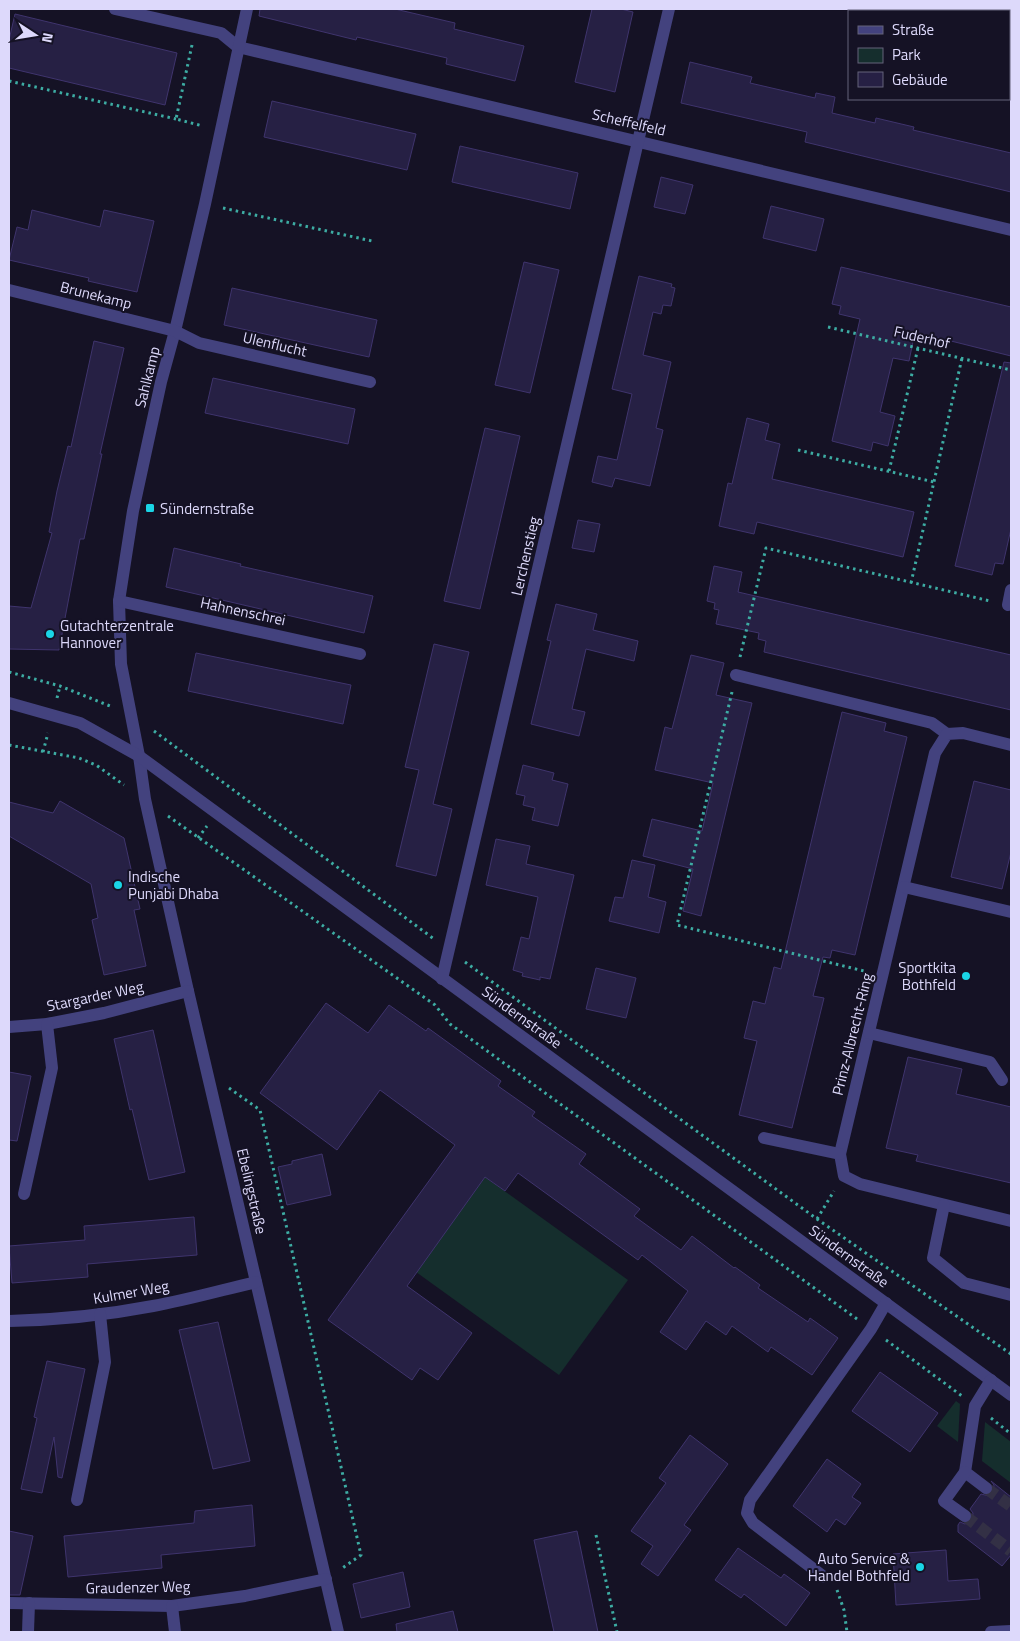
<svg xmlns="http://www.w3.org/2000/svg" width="1020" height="1641" font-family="'Titillium Web',sans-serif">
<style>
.green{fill:#152e2d}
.building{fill:#262044;stroke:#3f346d}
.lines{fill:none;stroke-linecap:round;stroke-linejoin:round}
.minor-tunnel{stroke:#333045;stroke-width:12;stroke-dasharray:12 6;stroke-linecap:butt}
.path{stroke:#3daca3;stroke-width:3;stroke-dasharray:2.5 4;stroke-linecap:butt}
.minor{stroke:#43427e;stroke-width:12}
.poi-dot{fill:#1ad5e6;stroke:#151225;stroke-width:2}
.labels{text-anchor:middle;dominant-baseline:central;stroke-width:4;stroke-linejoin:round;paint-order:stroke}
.street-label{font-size:15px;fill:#ddd9fb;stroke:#151225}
.poi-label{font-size:15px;fill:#ddd9fb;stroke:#151225;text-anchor:start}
</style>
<rect width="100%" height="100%" fill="#151225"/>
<g class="green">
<polygon points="485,1177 628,1280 559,1375 416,1272"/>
<polygon points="956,1401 960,1404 958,1442 937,1426"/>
<polygon points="985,1422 1011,1442 1011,1483 982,1461"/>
</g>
<g class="building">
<polygon points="260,9 395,9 455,23 454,29 524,46 515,81 446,64 447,58 357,37 356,40 259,16"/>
<polygon points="592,9 621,9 633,12 615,92 575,82"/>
<polygon points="15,14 177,53 165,105 9,68 9,40"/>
<polygon points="690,62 752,77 750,83 815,98 816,93 835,97 832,113 875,123 876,118 914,127 913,130 1011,153 1011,192 805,142 807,132 681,103"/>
<polygon points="272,101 416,134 407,170 264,137"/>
<polygon points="460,146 578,173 570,209 452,182"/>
<polygon points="661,177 693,185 685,214 654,207"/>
<polygon points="771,206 824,219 816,251 763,238"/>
<polygon points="32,210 100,227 104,210 154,221 137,292 88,281 89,278 9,260 17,227 28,230"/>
<polygon points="524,262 559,270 530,393 495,385"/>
<polygon points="841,267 1011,307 1011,356 915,332 909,361 893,358 880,412 895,416 888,446 873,442 871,451 832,441 860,319 839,314 841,306 832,304"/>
<polygon points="639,276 672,284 671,287 675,288 671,306 663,305 661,314 653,312 643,355 671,362 656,428 663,430 650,486 615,478 612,487 592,482 598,456 617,460 632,394 612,389"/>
<polygon points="232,288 377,320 369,357 224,325"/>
<polygon points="94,341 124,348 100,454 102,454 84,539 80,539 59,650 9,649 9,606 31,608 52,533 49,532 57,491 68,446 71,447"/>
<polygon points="1004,362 1011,363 1011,529 1003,564 995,563 992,575 955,566"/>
<polygon points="213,378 355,409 348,444 205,413"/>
<polygon points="747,418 769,424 765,440 780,444 772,479 914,512 903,557 757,522 754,534 719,526 728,483 732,484"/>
<polygon points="485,428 520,436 480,609 444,601"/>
<polygon points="578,520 600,524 594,552 572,548"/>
<polygon points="174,548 241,564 240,566 373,596 364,633 166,587"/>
<polygon points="714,566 742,572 738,592 1011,655 1011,710 764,652 766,641 758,639 759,633 716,624 719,610 714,609 715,603 707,601"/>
<polygon points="556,604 597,614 593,630 638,641 634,661 586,649 572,709 585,712 579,736 531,724 551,641 547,640"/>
<polygon points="434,644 469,652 433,804 452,809 436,876 396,866 419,770 405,767"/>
<polygon points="196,653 351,685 343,724 188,691"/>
<polygon points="691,655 724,663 716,695 752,703 701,916 683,911 693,869 643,856 652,819 702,831 713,783 655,770 665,727 672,729"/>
<polygon points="842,712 886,723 884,731 907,737 855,955 832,950 830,958 823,957 813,996 824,998 792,1128 739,1115 757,1041 744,1038 753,1001 765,1004 774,967 781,969"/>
<polygon points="523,765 554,773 552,780 568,784 558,826 532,820 535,808 523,805 525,796 516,794"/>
<polygon points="974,781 1011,790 1011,852 1002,889 951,877"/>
<polygon points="60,801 124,838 140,909 134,910 146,966 104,975 92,920 98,918 91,884 9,836 9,802 53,813"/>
<polygon points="496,839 530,846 526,864 574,875 550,979 540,977 540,980 522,976 523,973 513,970 521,937 529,939 538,897 486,885"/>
<polygon points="632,860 655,865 648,897 666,902 659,933 609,921 615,897 623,898"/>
<polygon points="596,968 636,978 626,1018 586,1009"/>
<polygon points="326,1003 368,1033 389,1005 426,1031 428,1028 501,1081 498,1086 535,1112 532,1116 586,1154 579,1164 640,1209 634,1216 681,1250 692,1236 734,1268 735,1267 760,1285 758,1288 808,1322 810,1318 838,1338 812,1375 771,1347 768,1352 732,1326 726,1335 706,1321 686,1350 660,1332 688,1291 642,1255 638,1260 518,1173 505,1191 485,1177 407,1286 472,1333 438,1380 420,1368 412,1380 328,1320 455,1145 380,1090 337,1150 260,1093"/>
<polygon points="153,1030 185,1172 149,1180 132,1109 130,1110 114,1039"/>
<polygon points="908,1057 962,1069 956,1094 1011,1107 1011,1183 916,1161 918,1155 886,1148"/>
<polygon points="9,1072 31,1076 17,1141 9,1140"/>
<polygon points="322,1154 331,1195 287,1205 278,1167 292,1164 292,1161"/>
<polygon points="194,1217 197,1255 87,1264 88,1277 12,1283 9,1246 85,1240 84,1226"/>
<polygon points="218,1322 250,1461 213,1469 179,1330"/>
<polygon points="47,1361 85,1369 62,1478 58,1477 54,1437 42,1493 21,1489 37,1418 34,1417"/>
<polygon points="880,1372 938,1413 910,1452 852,1411"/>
<polygon points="690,1435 728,1464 684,1525 691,1530 658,1576 641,1564 653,1546 631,1531 666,1483 659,1478"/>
<polygon points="827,1459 861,1484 852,1497 861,1503 845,1525 836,1519 827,1532 793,1506"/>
<polygon points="991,1481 1011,1497 1011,1555 1002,1566 958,1532 958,1525 960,1522 965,1524 972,1520 973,1513 970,1509 981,1494 989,1496 993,1492 994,1485"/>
<polygon points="252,1505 255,1546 161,1555 162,1568 68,1577 64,1536 194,1523 195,1511"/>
<polygon points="9,1531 33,1536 20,1595 9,1595"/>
<polygon points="577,1531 598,1632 554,1632 534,1540"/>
<polygon points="738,1548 781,1578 784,1574 810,1593 786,1626 744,1594 741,1598 715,1580"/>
<polygon points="946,1550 948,1581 978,1579 980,1599 896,1605 893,1554"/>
<polygon points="403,1572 410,1607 361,1618 353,1584"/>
<polygon points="453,1611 458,1632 397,1632 396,1624"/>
</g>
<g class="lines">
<g class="minor-tunnel">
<polyline points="986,1488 1011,1506"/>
<polyline points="965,1516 1011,1551"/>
</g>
<g class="path">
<polyline points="192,45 176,119 203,126"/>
<polyline points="9,81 176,119"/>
<polyline points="223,208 372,241"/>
<polyline points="828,327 1011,370"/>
<polyline points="798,450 934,482"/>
<polyline points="889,471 918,348"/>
<polyline points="911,583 962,358"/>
<polyline points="740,657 766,548 990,601"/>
<polyline points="9,672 60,686 110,706"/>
<polyline points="732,692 677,925 864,971"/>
<polyline points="57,698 60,686"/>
<polyline points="154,731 434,939"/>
<polyline points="9,745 79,758 96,765 124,785"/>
<polyline points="43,752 48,733"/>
<polyline points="168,816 435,1005 450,1024 857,1319"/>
<polyline points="198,838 207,826"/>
<polyline points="465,962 817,1219 1011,1354"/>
<polyline points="229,1088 260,1110 361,1555 341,1569"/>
<polyline points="817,1219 834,1191"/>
<polyline points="886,1340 962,1396"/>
<polyline points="991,1418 1011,1434"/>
<polyline points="596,1535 617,1632"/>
<polyline points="837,1590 844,1610 847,1632"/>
</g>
<g class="minor">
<polyline points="115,9 221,33 238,47 1011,230"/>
<polyline points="247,9 205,204 175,331 161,382 133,511 119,601 121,664 139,756 145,799 188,991 338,1632"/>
<polyline points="9,290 175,331 199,343 370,382"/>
<polyline points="119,601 360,654"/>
<polyline points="1008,605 1011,590"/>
<polyline points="736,675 932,723 947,734"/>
<polyline points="9,703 80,723 139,756 1011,1395"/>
<polyline points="1011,745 963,733 947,734 935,753 840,1154 844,1176 860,1184 1011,1221"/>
<polyline points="904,887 1011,912"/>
<polyline points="442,979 669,9"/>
<polyline points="9,1027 47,1024 104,1013 188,991"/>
<polyline points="869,1033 990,1062 1002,1080"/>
<polyline points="764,1138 840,1154"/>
<polyline points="24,1194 52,1068 47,1024"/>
<polyline points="944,1205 933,1258 964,1283 1011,1295"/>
<path d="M9 1321C56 1320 106 1315 153 1306 187 1300 222 1290 256 1282"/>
<polyline points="986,1488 965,1472 975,1406 991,1380"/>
<polyline points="77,1500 105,1362 100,1314"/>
<polyline points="965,1516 944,1501 965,1472"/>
<polyline points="824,1577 753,1523 747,1513 750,1500 871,1329 886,1303"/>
<polyline points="9,1603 172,1606 245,1596 326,1579"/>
<polyline points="172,1606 175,1632"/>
<polyline points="28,1632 29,1603"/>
<polyline points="991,1632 1011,1631"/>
</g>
</g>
<g class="poi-dot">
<rect x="145" y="503" width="10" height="10" rx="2.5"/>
<circle cx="50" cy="634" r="5"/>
<circle cx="118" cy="885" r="5"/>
<circle cx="966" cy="976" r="5"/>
<circle cx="920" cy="1567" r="5"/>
</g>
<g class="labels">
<g class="street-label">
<text transform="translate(629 122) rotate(13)">Scheffelfeld</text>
<text transform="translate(96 295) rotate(14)">Brunekamp</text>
<text transform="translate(922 337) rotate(13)">Fuderhof</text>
<text transform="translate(275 344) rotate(13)">Ulenflucht</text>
<text transform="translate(147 377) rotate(-76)">Sahlkamp</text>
<text transform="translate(525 556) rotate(-77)">Lerchenstieg</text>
<text transform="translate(243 611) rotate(12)">Hahnenschrei</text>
<text transform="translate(95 996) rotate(-12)">Stargarder Weg</text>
<text transform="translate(522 1017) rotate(36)">Sündernstraße</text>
<text transform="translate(852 1034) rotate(-76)">Prinz-Albrecht-Ring</text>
<text transform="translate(252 1191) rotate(77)">Ebelingstraße</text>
<text transform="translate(849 1256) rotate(36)">Sündernstraße</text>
<text transform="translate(131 1292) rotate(-10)">Kulmer Weg</text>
<text transform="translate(138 1587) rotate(-1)">Graudenzer Weg</text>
</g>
<g class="poi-label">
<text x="160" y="508">Sündernstraße</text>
<text x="60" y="625">Gutachterzentrale<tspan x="60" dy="17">Hannover</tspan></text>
<text x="128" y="876">Indische<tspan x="128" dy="17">Punjabi Dhaba</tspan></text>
<text x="956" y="967" text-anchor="end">Sportkita<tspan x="956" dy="17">Bothfeld</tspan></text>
<text x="910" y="1558" text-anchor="end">Auto Service &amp;<tspan x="910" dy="17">Handel Bothfeld</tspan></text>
</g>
</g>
<rect width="1020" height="1641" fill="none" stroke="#ddd9fb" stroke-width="20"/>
<rect x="848" y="10" width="162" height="90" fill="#151225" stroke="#65627b"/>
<rect x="858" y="26" width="25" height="8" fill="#43427e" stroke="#65627b"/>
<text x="892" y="35" font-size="15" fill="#ddd9fb">Straße</text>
<rect x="858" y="48" width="25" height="15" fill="#152e2d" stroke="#65627b"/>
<text x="892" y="60" font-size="15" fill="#ddd9fb">Park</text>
<rect x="858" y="72" width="25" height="15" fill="#262044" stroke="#65627b"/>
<text x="892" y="85" font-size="15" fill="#ddd9fb">Gebäude</text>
<g transform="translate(35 35) rotate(102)" stroke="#151225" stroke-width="4" paint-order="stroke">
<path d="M0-4L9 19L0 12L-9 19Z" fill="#ddd9fb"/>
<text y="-8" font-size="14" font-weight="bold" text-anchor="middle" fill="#ddd9fb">N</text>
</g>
</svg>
